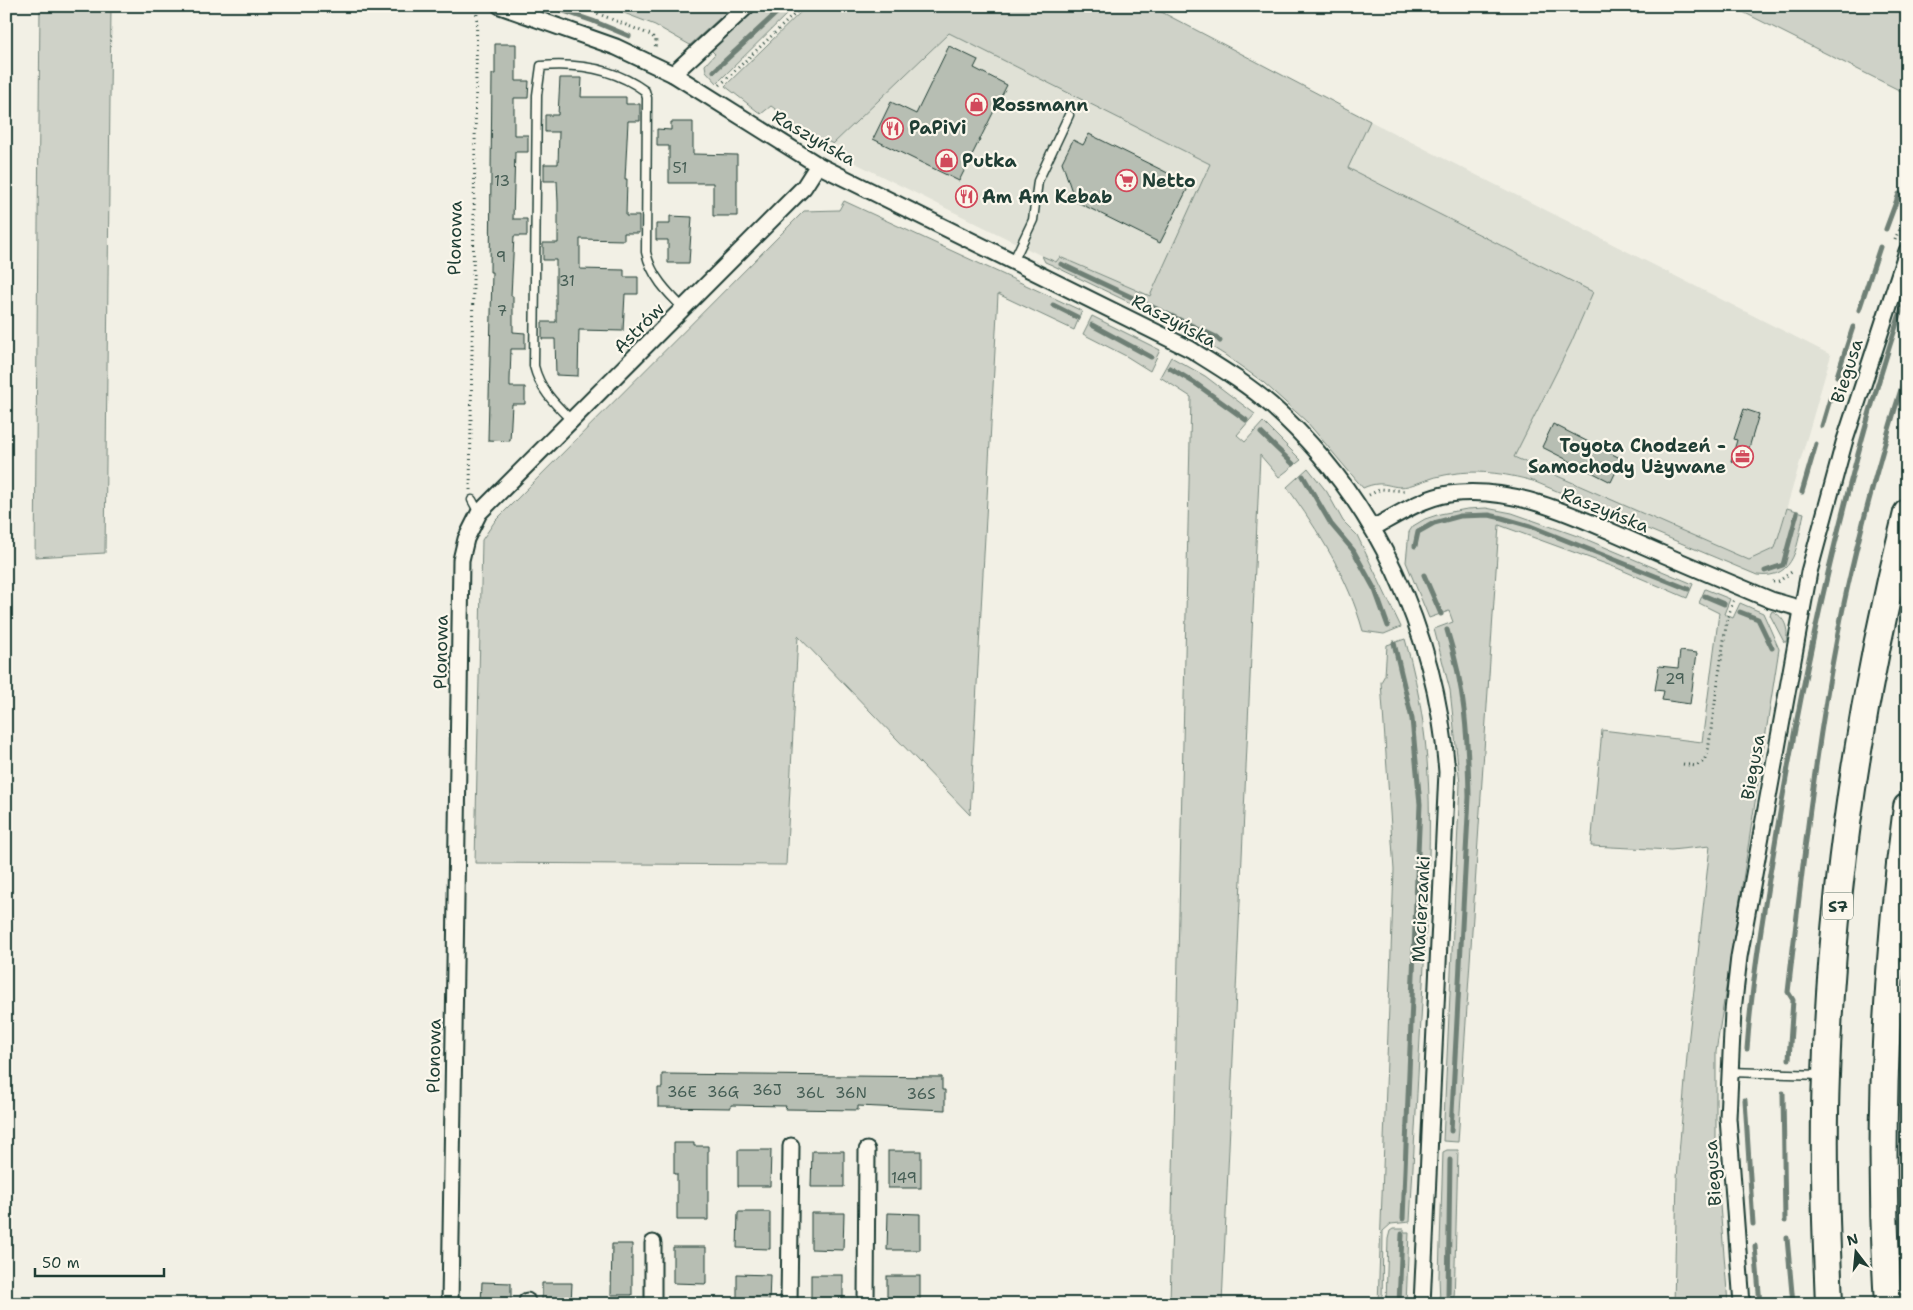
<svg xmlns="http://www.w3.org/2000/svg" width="1913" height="1310" font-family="'Shantell Sans',sans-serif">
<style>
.built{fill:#e0e1d6}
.green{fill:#cfd2c8;stroke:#77887e}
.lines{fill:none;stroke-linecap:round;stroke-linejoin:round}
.stream{stroke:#6e7f75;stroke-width:5}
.building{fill:#b7beb3;stroke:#1f3d34}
.service-casing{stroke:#1f3d34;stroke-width:11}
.minor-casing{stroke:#1f3d34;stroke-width:19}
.motorway-casing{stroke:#1f3d34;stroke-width:30}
.path{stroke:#1f3d34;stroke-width:3;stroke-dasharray:1 4;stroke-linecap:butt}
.service{stroke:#fbf7ec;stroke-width:8}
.minor{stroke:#fbf7ec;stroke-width:15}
.motorway{stroke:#fbf7ec;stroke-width:26}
.labels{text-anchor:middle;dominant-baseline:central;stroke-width:4.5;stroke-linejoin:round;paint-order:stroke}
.number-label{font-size:15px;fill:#455d54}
.shield{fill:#fbf7ec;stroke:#61756b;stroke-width:1}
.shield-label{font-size:16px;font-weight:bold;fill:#1f3d34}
.poi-label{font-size:18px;font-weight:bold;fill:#1f3d34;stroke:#fbf7ec;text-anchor:start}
.street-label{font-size:18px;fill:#1f3d34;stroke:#fbf7ec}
</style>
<rect width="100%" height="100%" fill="#f2f0e5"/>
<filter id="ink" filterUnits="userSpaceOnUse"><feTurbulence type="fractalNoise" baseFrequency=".02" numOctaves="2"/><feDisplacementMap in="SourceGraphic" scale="10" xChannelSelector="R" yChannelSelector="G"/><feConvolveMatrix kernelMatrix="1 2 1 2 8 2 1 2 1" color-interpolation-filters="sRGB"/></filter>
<g filter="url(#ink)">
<g class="built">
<polygon points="949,33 1210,164 1150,296 1061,257 1056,263 835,153 840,148 833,144"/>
<polygon points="1370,121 1831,355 1775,548 1749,560 1514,457 1571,343 1593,292 1348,168"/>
</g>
<g class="green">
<polygon points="40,6 111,6 105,553 35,557"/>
<polygon points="606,6 733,6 690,45 655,25"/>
<polygon points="758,6 795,6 717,83 706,71 705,65 715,54 710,49"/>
<path d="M807 6H1150L1370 121 1348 168 1593 292 1571 343 1514 457 1749 560 1775 548 1787 508 1804 513C1797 543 1797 580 1757 575L1533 481C1504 473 1475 469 1445 475 1432 477 1420 483 1408 486 1389 490 1386 478 1363 488L1307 422 1263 382 1225 355 1180 327 1052 265 1045 262 1042 256 1056 262 1060 257 1150 296 1210 164 949 33 833 144 825 140 818 147 776 122 784 115 771 106 761 114 725 86Z"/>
<polygon points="1731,6 1907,6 1907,94"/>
<polygon points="844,201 1082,311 1074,330 998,294 970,815 798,636 786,865 475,863 482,540 495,521 804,211 839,210"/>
<polygon points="1092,316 1160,350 1150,371 1126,356 1083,334"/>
<polygon points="1171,357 1205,376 1255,414 1237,435 1245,442 1263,422 1301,460 1279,477 1260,455 1222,1304 1170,1304 1191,397 1160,377"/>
<path d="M1308 468 1327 492 1343 521 1357 535 1401 627 1384 634 1363 631C1348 577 1319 532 1287 487Z"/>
<polygon points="1486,508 1512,513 1583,538 1693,584 1687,598 1617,568 1499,525 1458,1142 1443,1141 1460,784 1450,690 1434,629 1453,622 1449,611 1429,618 1406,562 1409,532 1413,526 1425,519 1440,514 1467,509"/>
<polygon points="1705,589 1730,599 1724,614 1733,618 1740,603 1763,613 1779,649 1716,1052 1716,1156 1728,1304 1674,1304 1677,1178 1688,1044 1710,846 1671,850 1591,846 1602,730 1702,742 1719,613 1699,603"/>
<path d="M1772 611C1785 617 1789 629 1786 642H1784L1770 615Z"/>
<path d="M1405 639C1438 751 1430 850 1424 965 1419 1051 1415 1136 1410 1222L1391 1224 1383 1231 1382 1304H1378L1394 870 1381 682 1385 675 1387 645Z"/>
<polygon points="1447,1150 1458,1150 1454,1304 1440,1304 1439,1276 1443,1152"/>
<polygon points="1393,1229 1404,1229 1404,1232 1409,1232 1406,1304 1386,1304 1388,1239 1390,1231"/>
</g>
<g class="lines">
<g class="stream">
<polyline points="549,6 593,21 629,36"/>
<polyline points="714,71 784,6"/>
<polyline points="1886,229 1899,194"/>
<polyline points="1061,264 1216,337 1220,341"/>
<polyline points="1053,305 1077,317"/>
<polyline points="1859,310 1880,247"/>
<polyline points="1092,325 1151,357"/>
<polyline points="1170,368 1195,383 1246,420"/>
<polyline points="1837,376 1853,327"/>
<polyline points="1822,426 1830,399"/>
<polyline points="1261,433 1293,464"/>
<polyline points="1303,476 1331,524 1353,550 1375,590 1388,626"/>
<polyline points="1802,492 1816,444"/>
<polyline points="1415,546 1418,532 1434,523 1460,516 1489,515 1502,518 1530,526 1688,589"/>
<polyline points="1765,571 1783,565 1797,513"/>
<polyline points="1424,575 1441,614"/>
<polyline points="1705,596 1724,604"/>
<polyline points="1740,612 1758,619 1772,648"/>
<path d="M1447 630C1465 687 1468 738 1469 797L1451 1131"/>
<polyline points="1394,643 1412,719 1420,804 1403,1219"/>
<path d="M1747 1049C1753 967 1768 887 1781 807 1811 632 1850 461 1907 293"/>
<path d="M1789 1059 1793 1000 1788 992C1802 872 1815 752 1838 633 1855 544 1880 456 1907 370"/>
<polyline points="1783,1093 1785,1221"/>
<polyline points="1745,1100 1753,1224"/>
<polyline points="1787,1238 1793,1304"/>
<polyline points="1755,1246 1760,1304"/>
<polyline points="1448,1296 1450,1160"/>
<polyline points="1399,1304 1402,1234"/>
</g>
</g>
<g class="building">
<polygon points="495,44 516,44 516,81 529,81 528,98 514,98 514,135 528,135 528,152 515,152 513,219 527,219 527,236 514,236 511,296 513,296 513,332 525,333 525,349 511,349 510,380 510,387 525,387 525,404 512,404 510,441 488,440 492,272 490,272 492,74 495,74"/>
<polygon points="949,46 978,60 974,68 1007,85 959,181 873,139 891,102 916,114"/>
<polygon points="560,78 582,78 581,97 626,97 626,104 640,104 640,121 628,121 625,179 627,179 626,216 639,216 639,233 624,233 624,240 580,239 580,269 624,270 624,277 638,277 638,294 625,294 623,331 579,330 578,376 556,375 555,339 542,339 542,322 556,322 556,260 543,260 543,243 558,243 558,202 557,181 544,181 544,164 558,164 559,132 545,132 545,115 558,115"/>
<polygon points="671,122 693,122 693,154 737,155 737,216 713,216 713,183 669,183 669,146 657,146 657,129 671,130"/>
<polygon points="1089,134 1190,184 1160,243 1075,201 1062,162 1073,140 1083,145"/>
<polygon points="670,216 692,217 689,263 668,263 668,240 656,240 656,224 670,224"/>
<polygon points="1744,409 1759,414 1744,465 1731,461 1737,440 1734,439"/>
<polygon points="1553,424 1622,459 1611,482 1542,447"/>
<polygon points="1680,651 1697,653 1690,704 1662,700 1664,691 1655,690 1659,666 1678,668"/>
<polygon points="662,1074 942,1077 942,1090 945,1090 945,1110 858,1106 858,1110 785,1109 786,1106 731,1105 731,1108 658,1107 658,1088 662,1088"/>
<polygon points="674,1143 694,1143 694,1146 708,1146 708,1220 677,1220 677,1174 674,1174"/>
<polygon points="738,1150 771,1150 770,1186 738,1186"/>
<polygon points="812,1151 844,1151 844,1187 811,1187"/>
<rect x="888" y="1151" width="33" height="37"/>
<polygon points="738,1212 770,1212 770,1249 737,1248"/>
<polygon points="811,1213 844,1213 843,1250 811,1249"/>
<polygon points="888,1213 920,1214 920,1250 887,1250"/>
<polygon points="612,1244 632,1244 632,1295 611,1295"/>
<polygon points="673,1247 706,1247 706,1284 673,1283"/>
<polygon points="737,1274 770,1275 769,1304 737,1304"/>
<rect x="811" y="1275" width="32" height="29"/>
<rect x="887" y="1276" width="33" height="28"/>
<polygon points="482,1282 511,1283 511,1301 507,1301 507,1304 481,1304"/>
<polygon points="542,1283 572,1283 571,1304 546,1304 546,1301 542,1301"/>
</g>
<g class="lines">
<defs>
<g id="service">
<polyline points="1013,262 1033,220 1038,181 1069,115"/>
<path d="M572 421C555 404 540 390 534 366L537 95 541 66C578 63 614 68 645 91L647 98 646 252C651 276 667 292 684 309"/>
<polyline points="472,500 479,513"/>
<polyline points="1729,1072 1821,1075"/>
</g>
<g id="minor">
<path d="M500 6 616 47 673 74 818 165 1190 349C1217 366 1246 383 1271 405 1377 499 1436 632 1447 772L1422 1304"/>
<polyline points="673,74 747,6"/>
<path d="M1373 528C1397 515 1422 498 1449 494 1518 485 1581 519 1642 545 1685 564 1728 582 1771 600L1802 609"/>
<polyline points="450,1304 461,560 466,539 479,513 804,187 818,165"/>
<polyline points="527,1304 527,1301"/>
<polyline points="653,1304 653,1243"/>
<polyline points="789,1304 791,1146"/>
<polyline points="866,1304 867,1150"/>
<polyline points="1742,1304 1728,1118 1733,1011 1739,957 1809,572 1844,443 1907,251"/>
</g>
<g id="motorway">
<path d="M1829 1304C1826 1228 1823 1152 1826 1075 1832 886 1861 697 1907 513"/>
<path d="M1888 1304C1878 1138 1885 972 1907 807"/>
</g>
</defs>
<use href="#service" class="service-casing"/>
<use href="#minor" class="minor-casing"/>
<use href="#motorway" class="motorway-casing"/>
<g class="path">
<polyline points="579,6 651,35 656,40 655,49"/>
<polyline points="720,85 803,6"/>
<polyline points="1895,240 1907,208"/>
<polyline points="470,490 477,6"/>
<polyline points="1369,495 1381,489 1406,491"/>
<polyline points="1773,582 1779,581 1793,571"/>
<polyline points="1683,764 1696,766 1704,761 1708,751 1727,619 1734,599"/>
</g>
<use href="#service" class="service"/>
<use href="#minor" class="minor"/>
<use href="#motorway" class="motorway"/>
</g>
</g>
<defs>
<symbol id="shop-ring" viewBox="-11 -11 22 22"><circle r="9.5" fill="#fbf7ec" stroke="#d1495b" stroke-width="1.5"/><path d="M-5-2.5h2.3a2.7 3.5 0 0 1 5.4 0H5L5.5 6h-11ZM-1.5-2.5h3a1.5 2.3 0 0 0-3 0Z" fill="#d1495b"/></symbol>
<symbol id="restaurant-ring" viewBox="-11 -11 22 22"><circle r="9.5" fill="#fbf7ec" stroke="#d1495b" stroke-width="1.5"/><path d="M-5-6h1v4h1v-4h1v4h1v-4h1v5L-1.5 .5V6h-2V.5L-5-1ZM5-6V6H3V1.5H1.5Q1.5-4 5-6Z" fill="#d1495b"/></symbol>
<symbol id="supermarket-ring" viewBox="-11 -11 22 22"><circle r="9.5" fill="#fbf7ec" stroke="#d1495b" stroke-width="1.5"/><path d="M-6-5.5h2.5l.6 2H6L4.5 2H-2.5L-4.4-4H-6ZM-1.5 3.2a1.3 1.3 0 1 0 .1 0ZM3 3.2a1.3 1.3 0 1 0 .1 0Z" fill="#d1495b"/></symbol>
<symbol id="office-ring" viewBox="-11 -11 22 22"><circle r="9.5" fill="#fbf7ec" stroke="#d1495b" stroke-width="1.5"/><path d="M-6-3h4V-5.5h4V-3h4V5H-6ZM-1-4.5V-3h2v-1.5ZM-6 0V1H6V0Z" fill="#d1495b"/></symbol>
</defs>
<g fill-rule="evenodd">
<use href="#shop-ring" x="964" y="92" width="25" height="25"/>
<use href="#restaurant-ring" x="880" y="116" width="25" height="25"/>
<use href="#shop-ring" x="934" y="148" width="25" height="25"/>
<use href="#supermarket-ring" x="1114" y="168" width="25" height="25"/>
<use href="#restaurant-ring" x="954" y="184" width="25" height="25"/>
<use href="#office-ring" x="1730" y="444" width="25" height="25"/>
</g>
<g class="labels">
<g class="number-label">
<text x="680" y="168">51</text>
<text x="502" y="181">13</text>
<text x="501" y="257">9</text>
<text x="567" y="281">31</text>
<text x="502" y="311">7</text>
<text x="1675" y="679">29</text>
<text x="767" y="1090">36J</text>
<text x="682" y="1092">36E</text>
<text x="723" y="1092">36G</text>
<text x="810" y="1093">36L</text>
<text x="851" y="1093">36N</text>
<text x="921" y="1094">36S</text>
<text x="904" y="1178">149</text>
</g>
<rect class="shield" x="1823" y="892.5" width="30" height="27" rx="4"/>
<g class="shield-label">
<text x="1838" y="906">S7</text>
</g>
<g class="poi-label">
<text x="992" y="105">Rossmann</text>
<text x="909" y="128">PaPiVi</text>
<text x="962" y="161">Putka</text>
<text x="1142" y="181">Netto</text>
<text x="982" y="197">Am Am Kebab</text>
<text x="1726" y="446" text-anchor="end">Toyota Chodzeń -<tspan x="1726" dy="21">Samochody Używane</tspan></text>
</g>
<g class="street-label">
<text transform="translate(814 138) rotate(30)">Raszyńska</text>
<text transform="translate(455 238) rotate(-89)">Plonowa</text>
<text transform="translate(1174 321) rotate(28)">Raszyńska</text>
<text transform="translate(639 328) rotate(-45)">Astrów</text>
<text transform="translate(1847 371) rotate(-72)">Biegusa</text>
<text transform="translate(1605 510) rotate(22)">Raszyńska</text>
<text transform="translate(441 652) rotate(-89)">Plonowa</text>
<text transform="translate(1753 767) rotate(-80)">Biegusa</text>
<text transform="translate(1421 909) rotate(-87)">Macierzanki</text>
<text transform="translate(434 1056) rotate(-89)">Plonowa</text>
<text transform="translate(1713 1173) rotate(-94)">Biegusa</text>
</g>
</g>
<rect width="1913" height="1310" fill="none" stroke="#fbf7ec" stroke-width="25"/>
<rect x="12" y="12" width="1888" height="1285" fill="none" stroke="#1f3d34" stroke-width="2" filter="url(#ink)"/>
<g transform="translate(1856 1252) rotate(344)" stroke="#fbf7ec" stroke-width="4" paint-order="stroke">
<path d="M0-4L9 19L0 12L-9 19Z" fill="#1f3d34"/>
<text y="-8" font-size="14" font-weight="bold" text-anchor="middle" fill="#1f3d34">N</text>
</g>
<path d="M35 1268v8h129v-8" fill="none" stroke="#1f3d34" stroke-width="2.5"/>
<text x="42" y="1268" font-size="15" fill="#1f3d34" stroke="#fbf7ec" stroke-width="4" paint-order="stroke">50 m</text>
</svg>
